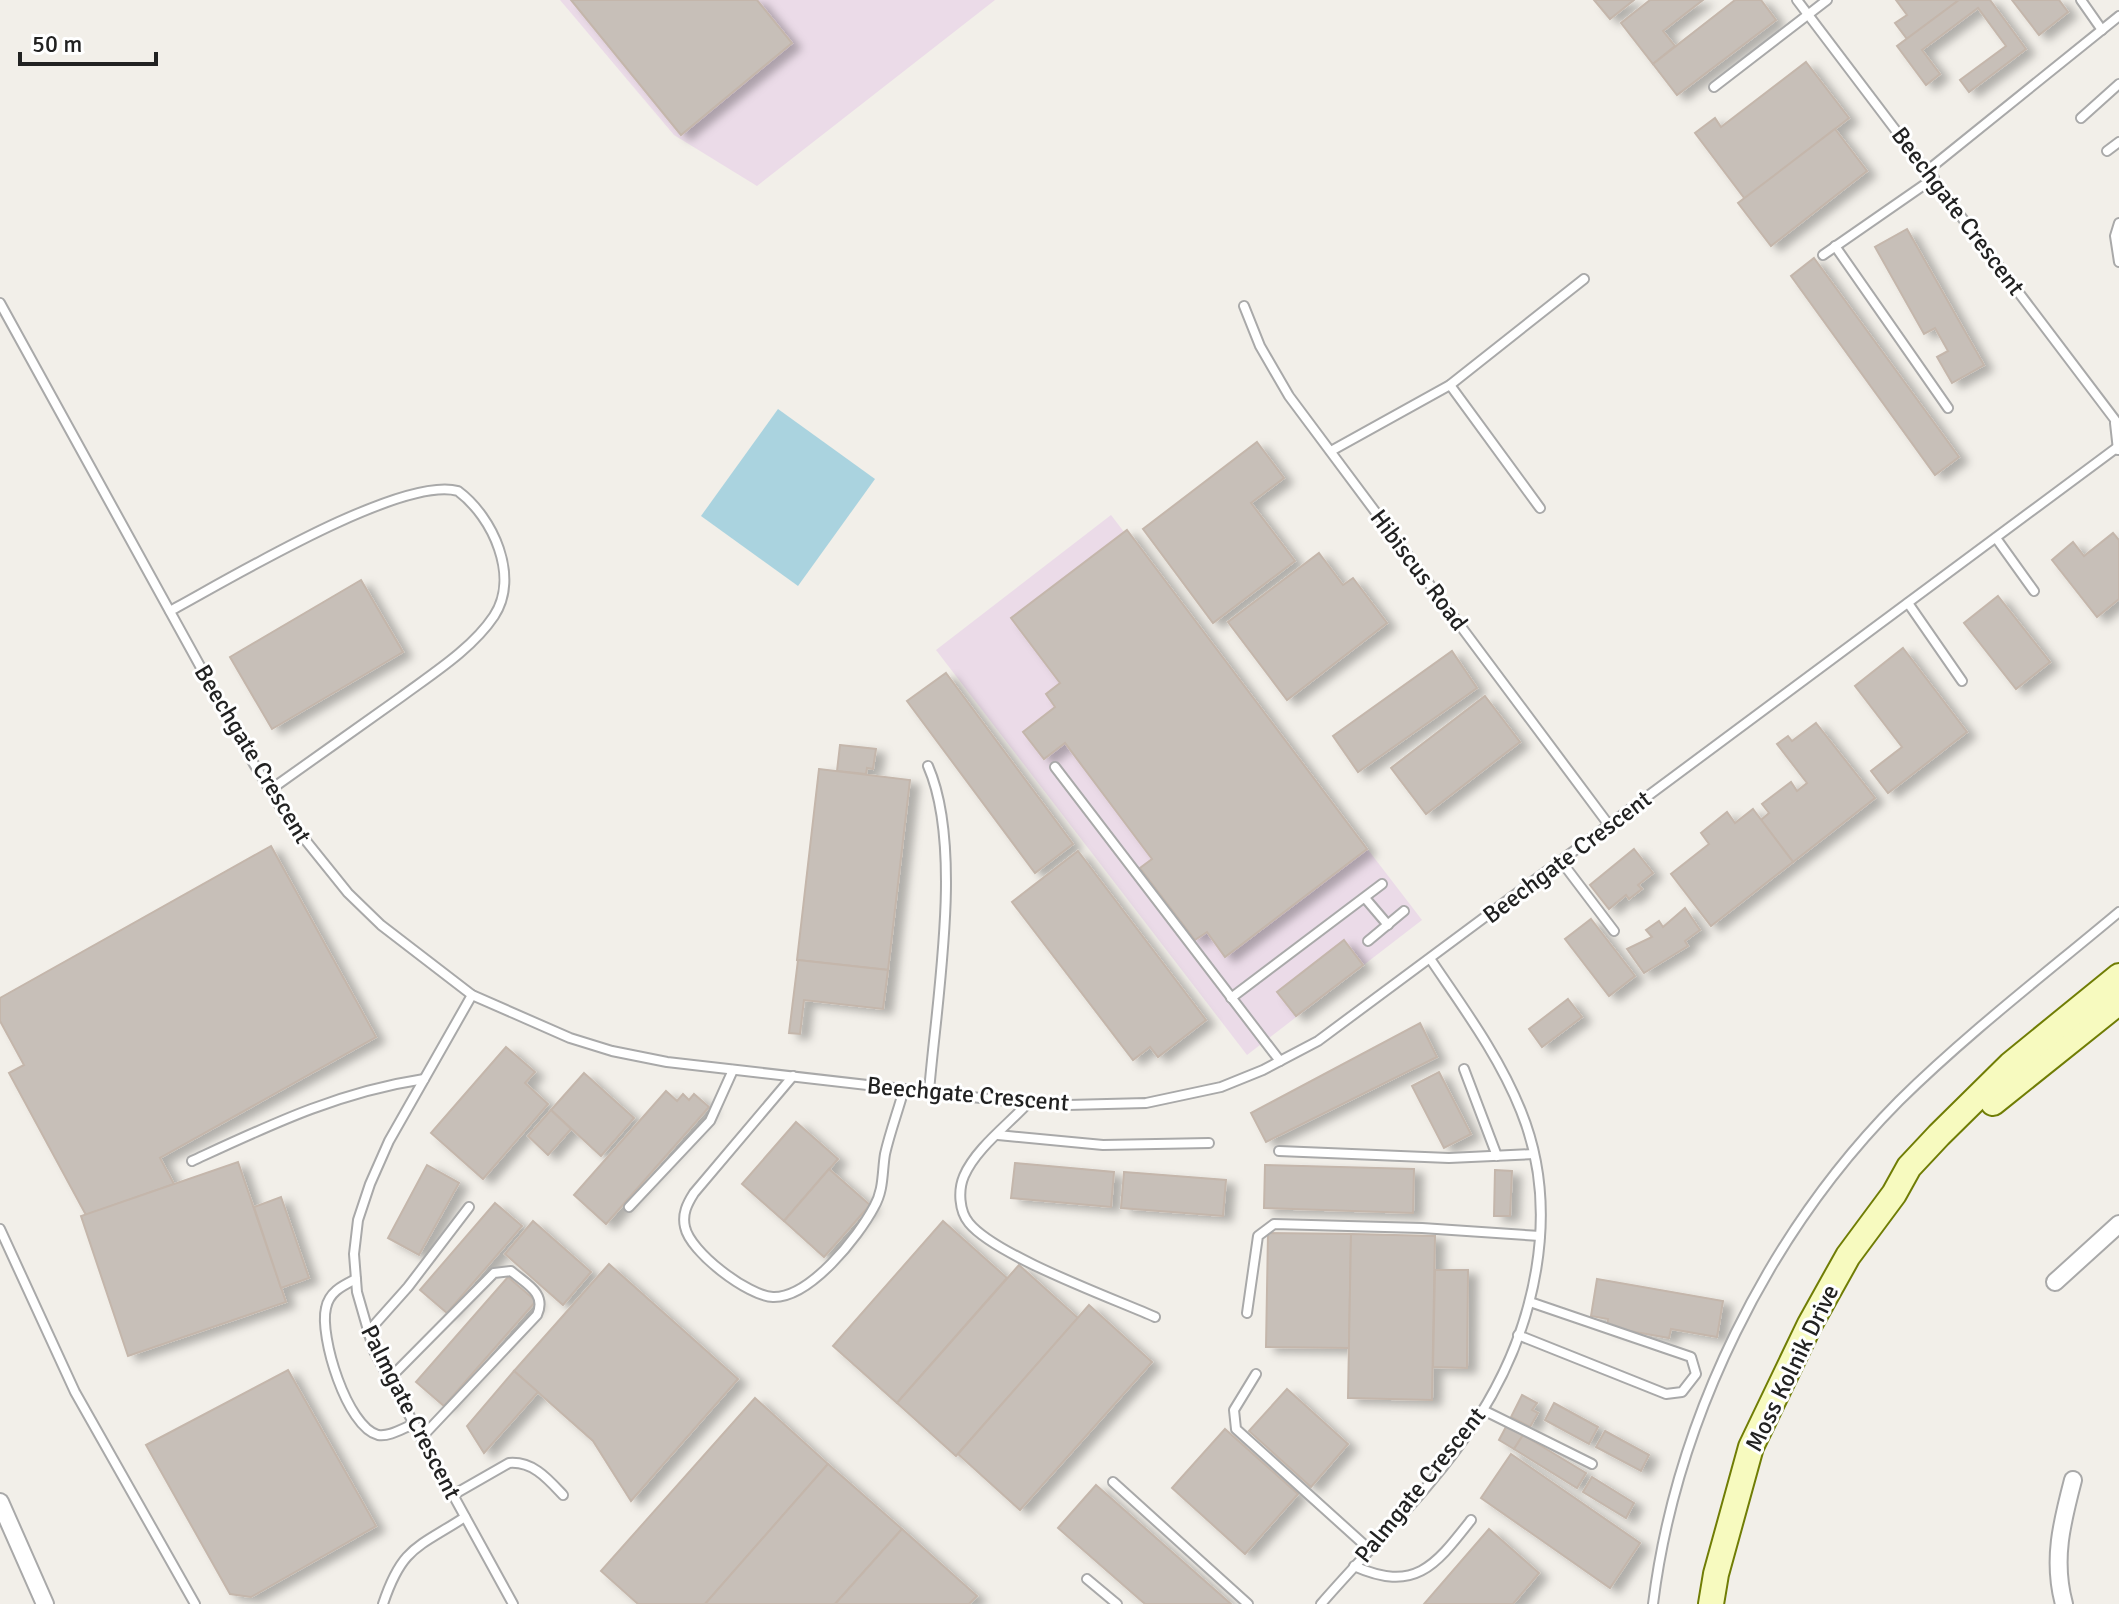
<svg xmlns="http://www.w3.org/2000/svg" width="2119" height="1604" font-family="Signika,sans-serif">
<style>
.industrial{fill:#ebdbe8}
.water{fill:#aad3df}
.building{fill:#c7bfb8;stroke:#c4b6ab;stroke-width:2;filter:url(#shadow)}
.lines{fill:none;stroke-linecap:round;stroke-linejoin:round}
.lane-casing{stroke:#a9a9a9;stroke-width:12}
.street-casing{stroke:#a9a9a9;stroke-width:20}
.secondary-casing{stroke:#707d05;stroke-width:28}
.lane{stroke:#fff;stroke-width:8}
.street{stroke:#fff;stroke-width:16}
.secondary{stroke:#f7fabf;stroke-width:24}
.labels{text-anchor:middle;dominant-baseline:central;stroke-width:6;stroke-linejoin:round;paint-order:stroke}
.street-label{font-size:24px;fill:#222;stroke:#fff}
</style>
<defs>
<filter id="shadow"><feDropShadow dx="9" dy="5" stdDeviation="4" flood-color="#0004"/></filter>
</defs>
<rect width="100%" height="100%" fill="#f2efe9"/>
<g class="industrial">
<polygon points="560,0 995,0 757,186 674,135"/>
<polygon points="1111,515 1422,920 1247,1055 936,650"/>
</g>
<polygon class="water" points="778,409 875,479 798,586 701,516"/>
<g class="building">
<polygon points="571,0 757,0 792,43 681,135"/>
<polygon points="1594,0 1634,0 1610,19"/>
<polygon points="1650,0 1703,0 1663,31 1675,46 1653,64 1621,23"/>
<polygon points="1735,0 1761,0 1776,20 1677,95 1653,64"/>
<polygon points="1896,0 1959,0 1907,39 1895,23 1907,15"/>
<polygon points="1959,0 1990,0 2026,49 1969,92 1960,80 2006,46 1978,8 1922,50 1940,74 1926,85 1897,46"/>
<polygon points="2012,0 2059,0 2068,12 2039,35"/>
<polygon points="1806,62 1849,118 1745,199 1695,133 1715,118 1721,127"/>
<polygon points="1835,129 1867,171 1771,246 1738,203"/>
<polygon points="1907,229 1984,365 1952,383 1937,357 1948,351 1935,328 1924,334 1875,247"/>
<polygon points="1814,258 1959,457 1935,475 1791,276"/>
<polygon points="1257,442 1284,478 1251,503 1295,561 1213,623 1143,529"/>
<polygon points="1127,530 1367,849 1225,957 1207,932 1195,940 1140,868 1152,859 1065,743 1044,759 1023,732 1055,707 1046,694 1060,683 1011,618"/>
<polygon points="2113,533 2119,540 2119,599 2097,617 2052,560 2073,542 2084,556"/>
<polygon points="1319,553 1343,585 1353,578 1387,623 1287,700 1228,622"/>
<polygon points="361,580 403,652 272,729 230,657"/>
<polygon points="1998,596 2050,662 2016,689 1964,623"/>
<polygon points="1903,648 1967,732 1888,793 1871,771 1902,747 1855,686"/>
<polygon points="1452,651 1477,688 1358,772 1333,736"/>
<polygon points="946,673 1073,844 1035,873 907,701"/>
<polygon points="1485,696 1520,742 1426,814 1391,768"/>
<polygon points="1816,723 1875,798 1793,862 1761,820 1769,813 1762,804 1791,782 1797,791 1807,783 1777,744 1788,736 1792,741"/>
<polygon points="840,745 876,749 873,769 867,768 866,774 837,771"/>
<polygon points="819,769 910,780 888,970 797,960"/>
<polygon points="1753,809 1793,862 1711,926 1671,874 1709,844 1701,833 1727,812 1735,823"/>
<polygon points="271,846 376,1037 160,1158 174,1184 86,1215 9,1073 24,1065 0,1021 0,998"/>
<polygon points="1634,849 1653,873 1638,885 1642,889 1629,899 1626,895 1609,909 1590,885"/>
<polygon points="1078,851 1206,1020 1158,1057 1150,1047 1133,1060 1012,902"/>
<polygon points="1685,908 1700,930 1685,941 1688,946 1644,973 1627,949 1652,937 1646,930 1659,921 1663,927"/>
<polygon points="1591,919 1635,976 1609,996 1565,939"/>
<polygon points="1344,940 1363,965 1296,1016 1277,992"/>
<polygon points="798,960 888,970 883,1009 804,1000 800,1034 789,1033"/>
<polygon points="1568,999 1582,1017 1542,1047 1529,1029"/>
<polygon points="1420,1023 1437,1057 1266,1142 1251,1113"/>
<polygon points="506,1047 535,1072 525,1083 548,1104 483,1179 431,1133"/>
<polygon points="1439,1072 1471,1134 1444,1148 1412,1086"/>
<polygon points="584,1073 634,1118 601,1156 551,1110"/>
<polygon points="666,1091 677,1101 683,1094 689,1100 694,1094 709,1107 606,1224 574,1195"/>
<polygon points="551,1110 571,1129 548,1155 528,1136"/>
<polygon points="796,1122 838,1159 784,1221 742,1184"/>
<polygon points="238,1162 286,1302 128,1356 81,1216"/>
<polygon points="1015,1163 1114,1172 1111,1207 1011,1198"/>
<polygon points="427,1165 459,1183 419,1255 388,1238"/>
<polygon points="1265,1165 1414,1169 1413,1213 1264,1208"/>
<polygon points="829,1169 870,1205 824,1257 784,1221"/>
<polygon points="1495,1170 1512,1171 1510,1216 1494,1216"/>
<polygon points="1124,1172 1226,1180 1223,1216 1121,1208"/>
<polygon points="281,1197 309,1278 281,1288 254,1207"/>
<polygon points="495,1203 522,1226 447,1313 420,1290"/>
<polygon points="533,1221 591,1272 563,1305 505,1254"/>
<polygon points="943,1221 1007,1278 897,1403 833,1346"/>
<polygon points="1268,1233 1351,1234 1349,1348 1266,1347"/>
<polygon points="1351,1234 1435,1236 1432,1400 1348,1398"/>
<polygon points="609,1264 738,1379 631,1501 593,1441 514,1371"/>
<polygon points="1019,1265 1078,1318 956,1456 897,1403"/>
<polygon points="1435,1270 1468,1270 1467,1368 1433,1367"/>
<polygon points="508,1277 536,1301 444,1406 416,1382"/>
<polygon points="1597,1279 1723,1301 1717,1337 1671,1329 1669,1338 1607,1327 1608,1319 1591,1316"/>
<polygon points="1089,1305 1152,1362 1020,1510 958,1454"/>
<polygon points="288,1370 376,1526 251,1597 230,1594 146,1445"/>
<polygon points="514,1371 538,1392 484,1453 467,1426"/>
<polygon points="1287,1389 1348,1444 1311,1487 1249,1431"/>
<polygon points="1522,1395 1537,1403 1532,1410 1538,1413 1530,1427 1511,1417"/>
<polygon points="755,1398 828,1464 705,1604 638,1604 601,1571"/>
<polygon points="1554,1403 1598,1427 1589,1444 1545,1420"/>
<polygon points="1507,1425 1523,1435 1514,1449 1499,1440"/>
<polygon points="1225,1429 1298,1494 1245,1554 1172,1488"/>
<polygon points="1605,1431 1649,1455 1641,1471 1596,1447"/>
<polygon points="1523,1435 1586,1473 1577,1488 1514,1449"/>
<polygon points="1511,1454 1640,1543 1610,1588 1481,1498"/>
<polygon points="828,1464 902,1529 835,1604 705,1604"/>
<polygon points="1592,1477 1634,1503 1626,1518 1583,1492"/>
<polygon points="1096,1485 1231,1604 1145,1604 1058,1528"/>
<polygon points="902,1529 977,1596 969,1604 835,1604"/>
<polygon points="1489,1529 1539,1573 1513,1604 1424,1604"/>
</g>
<g class="lines">
<defs>
<g id="lane">
<polyline points="1797,0 2119,425"/>
<polyline points="2081,0 2102,30"/>
<polyline points="1714,87 1827,0"/>
<polyline points="2081,118 2119,84"/>
<polyline points="2107,151 2119,142"/>
<polyline points="1928,170 2119,16"/>
<polyline points="2119,223 2115,236 2119,262"/>
<polyline points="1835,246 1948,408"/>
<polyline points="1823,255 1934,178"/>
<polyline points="0,303 254,764 286,816 348,893 381,925 472,995 570,1038 612,1051 667,1062 998,1100 1068,1105 1146,1103 1221,1087 1263,1070 1318,1041 2119,446"/>
<polyline points="1244,306 1260,346 1289,396 1609,825"/>
<polyline points="1450,385 1540,508"/>
<polyline points="2115,423 2118,450"/>
<polyline points="1331,451 1450,385 1584,279"/>
<polyline points="1996,538 2034,591"/>
<polyline points="1908,603 1962,681"/>
<path d="M170 611C226 581 401 475 458 491 493 517 520 577 494 616 472 649 432 674 401 697 357 728 314 759 270 790"/>
<path d="M928 766C964 848 936 1002 929 1092"/>
<polyline points="1055,767 1280,1061"/>
<polyline points="1561,861 1614,931"/>
<polyline points="1365,898 1388,925"/>
<polyline points="1368,941 1404,911"/>
<polyline points="472,995 389,1141 370,1184 358,1220 354,1254 357,1292 374,1351 513,1604"/>
<polyline points="1231,998 1382,884"/>
<polyline points="1464,1069 1497,1156"/>
<path d="M793 1076 694 1193C687 1204 682 1214 685 1227 690 1252 748 1296 773 1297 810 1298 858 1237 874 1207 884 1190 882 1172 885 1154 890 1132 898 1111 904 1089"/>
<path d="M1029 1102C1009 1124 976 1148 964 1176 958 1190 959 1211 969 1223 996 1256 1112 1298 1155 1317"/>
<polyline points="998,1135 1103,1145 1209,1143"/>
<polyline points="1279,1151 1449,1158 1534,1154"/>
<path d="M192 1161C270 1125 338 1092 424 1079"/>
<polyline points="629,1207 710,1121 733,1070"/>
<polyline points="0,1229 75,1392 195,1604"/>
<path d="M356 1279C342 1286 329 1292 326 1308 319 1336 347 1427 378 1435 390 1437 403 1428 414 1424"/>
<polyline points="1247,1313 1258,1236 1274,1224 1422,1228 1540,1236"/>
<polyline points="367,1333 408,1287 469,1207"/>
<polyline points="1518,1335 1666,1394 1682,1392 1696,1374 1691,1357 1530,1302"/>
<polyline points="1256,1374 1234,1410 1236,1429 1369,1549"/>
<path d="M389 1379 494 1273 511 1271C526 1284 547 1293 537 1315L421 1438"/>
<polyline points="1483,1410 1592,1464"/>
<polyline points="1113,1482 1248,1604"/>
<path d="M453 1495 509 1463C533 1461 548 1479 563 1495"/>
<path d="M1354 1566C1415 1593 1435 1566 1471 1520"/>
<polyline points="1087,1579 1117,1604"/>
<path d="M383 1604C402 1547 417 1548 465 1517"/>
<path d="M1321 1604C1373 1544 1435 1486 1478 1418 1535 1329 1562 1212 1521 1111 1499 1056 1464 1009 1431 960"/>
<path d="M1653 1604C1676 1420 1768 1233 1899 1101 1968 1033 2045 974 2119 912"/>
</g>
<g id="street">
<polyline points="2055,1282 2119,1224"/>
<polyline points="0,1502 45,1604"/>
<path d="M2064 1604C2052 1560 2062 1522 2073 1480"/>
</g>
<g id="secondary">
<polyline points="1993,1103 2119,1002"/>
<polyline points="1711,1604 1716,1574 1751,1447 1810,1324 1848,1256 1894,1194 1909,1167 1939,1135 2011,1064 2119,976"/>
</g>
</defs>
<use href="#lane" class="lane-casing"/>
<use href="#street" class="street-casing"/>
<use href="#secondary" class="secondary-casing"/>
<use href="#lane" class="lane"/>
<use href="#street" class="street"/>
<use href="#secondary" class="secondary"/>
</g>
<g class="labels">
<g class="street-label">
<text transform="translate(1958 211) rotate(53)">Beechgate Crescent</text>
<text transform="translate(1419 570) rotate(53)">Hibiscus Road</text>
<text transform="translate(253 754) rotate(59)">Beechgate Crescent</text>
<text transform="translate(1567 857) rotate(-37)">Beechgate Crescent</text>
<text transform="translate(968 1094) rotate(5)">Beechgate Crescent</text>
<text transform="translate(1792 1368) rotate(-64)">Moss Kolnik Drive</text>
<text transform="translate(411 1412) rotate(63)">Palmgate Crescent</text>
<text transform="translate(1420 1485) rotate(-51)">Palmgate Crescent</text>
</g>
</g>
<path d="M20 52v12h136v-12" fill="none" stroke="#222222" stroke-width="4"/>
<text x="32" y="52" font-size="24" fill="#222222" stroke="#ffffff" stroke-width="6" paint-order="stroke">50 m</text>
</svg>
